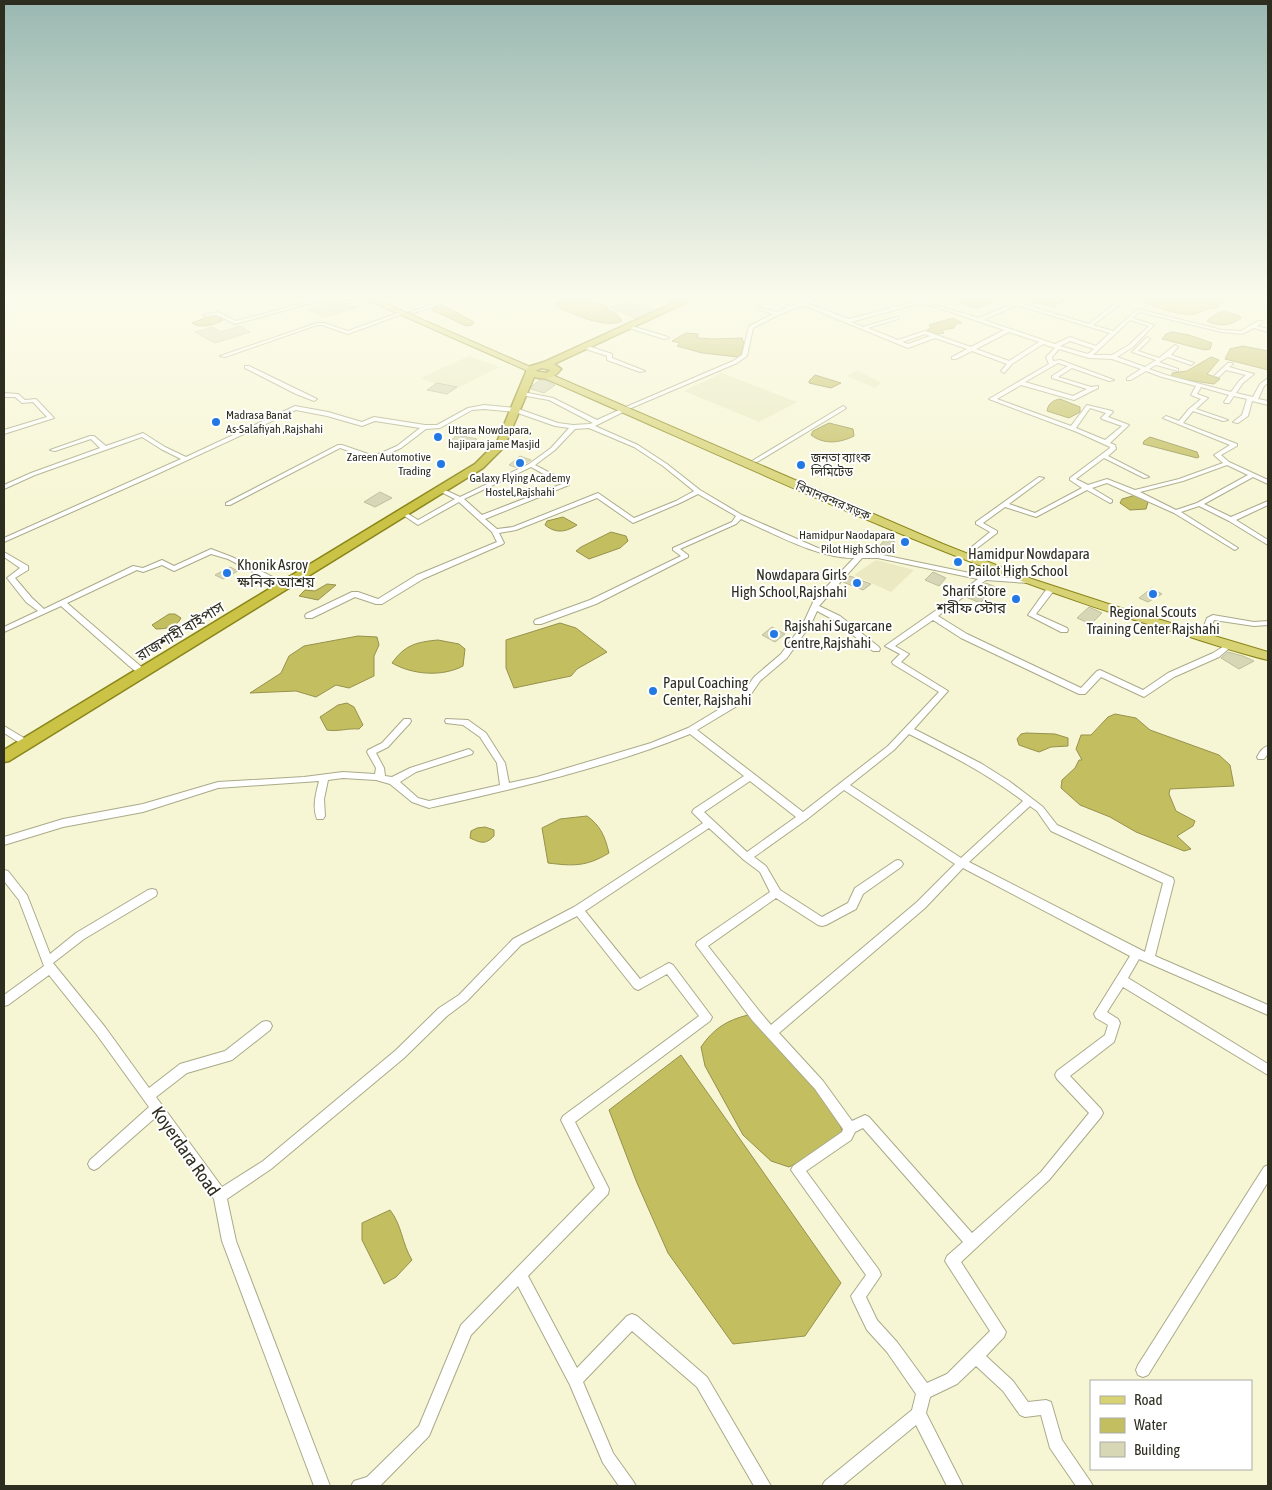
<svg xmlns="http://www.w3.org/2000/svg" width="1272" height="1490" font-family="'Asap Condensed','Noto Sans Bengali',sans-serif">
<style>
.built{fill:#eae9c1}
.water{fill:#c3be5f;stroke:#96924c}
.building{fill:#d7d6b5;stroke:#bebd9d}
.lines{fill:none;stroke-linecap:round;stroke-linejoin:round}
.minor-casing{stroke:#aaaa8a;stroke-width:2}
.primary-casing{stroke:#8a851a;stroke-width:2}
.trunk-casing{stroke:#8a851a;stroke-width:3}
.minor{fill:#fff;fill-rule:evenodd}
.primary{fill:#d7d274;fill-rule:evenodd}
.trunk{fill:#cac346;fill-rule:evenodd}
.poi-dot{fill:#2279e3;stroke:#fff;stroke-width:2}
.labels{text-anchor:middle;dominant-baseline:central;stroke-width:4;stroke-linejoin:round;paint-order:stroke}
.far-poi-label{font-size:12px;fill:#2d2d20;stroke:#fff;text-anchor:start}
.far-street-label{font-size:12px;fill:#2d2d20;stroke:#fff}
.poi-label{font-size:15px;fill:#2d2d20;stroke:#fff;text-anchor:start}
.street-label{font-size:15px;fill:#2d2d20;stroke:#fff}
.near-street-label{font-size:18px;fill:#2d2d20;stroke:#fff}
</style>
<rect width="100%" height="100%" fill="#f7f6d4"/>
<g class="built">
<polygon points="469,356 499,367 452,391 421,378"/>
<polygon points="857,370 881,383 875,388 847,376"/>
<polygon points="722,373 797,402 759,422 684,391"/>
<polygon points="876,560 914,570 891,592 854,575"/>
</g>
<g class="water">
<path d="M951 295H1076L1056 304 1055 307 1009 296C998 302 988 303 977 308L964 304Z"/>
<path d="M1135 295H1222L1226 297 1217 308C1205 308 1208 310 1198 313 1183 319 1147 304 1133 297Z"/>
<path d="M575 297 606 306 608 308 606 309 616 313 622 321C605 329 572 314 556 306V303Z"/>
<polygon points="439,305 448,308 474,322 472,325 466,326 432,310"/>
<path d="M1224 311 1240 316 1241 318C1230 326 1219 327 1207 321L1214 315Z"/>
<path d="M212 315 223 320C215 325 200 329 192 323Z"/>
<polygon points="953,318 962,323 956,324 954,328 942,330 944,333 937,334 927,330 931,328 929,325"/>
<polygon points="1172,332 1189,335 1212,343 1210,349 1205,350 1162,339 1166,334"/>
<polygon points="686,333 698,334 698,338 713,339 742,338 744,344 741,355 738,357 702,353 677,346 680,343 672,341"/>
<polygon points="1243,346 1268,351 1268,370 1225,359 1230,349"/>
<polygon points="1211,357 1219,360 1207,374 1220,379 1214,384 1180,379 1172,376 1172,373 1187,371"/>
<polygon points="815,375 841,383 831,388 809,383 809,381"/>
<path d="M1060 399 1080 407V412L1069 418 1047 411C1048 403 1054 400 1060 399Z"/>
<path d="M829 423 853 429 854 436C840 443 824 445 811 435L813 431Z"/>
<polygon points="1150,437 1197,452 1199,457 1197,458 1143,444 1144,441"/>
<polygon points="1136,495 1146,500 1148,502 1146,509 1130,510 1120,503 1122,499"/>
<path d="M563 517 577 525C566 532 556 534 545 525L547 521Z"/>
<polygon points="611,532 626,536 628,541 620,548 589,559 576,551 581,547"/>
<polygon points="327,584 336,585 318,600 299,596 305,590 315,591"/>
<path d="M169 614H175L181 618C177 627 166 629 156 629L152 625Z"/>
<polygon points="560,623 576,628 607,652 577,669 571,676 514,688 506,668 506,640"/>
<polygon points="358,636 377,637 379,645 374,656 374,676 349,688 336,685 316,697 296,691 250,693 281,673 289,656 304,646"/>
<path d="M438 640 459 644 465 649 463 666C442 677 413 675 392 663 405 645 416 642 438 640Z"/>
<path d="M347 703 354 707 363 725 359 729C348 728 337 732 327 730L320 717 338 705Z"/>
<polygon points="1115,714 1136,718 1150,730 1219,755 1230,765 1234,786 1170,789 1169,794 1176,811 1195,821 1193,826 1177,836 1191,849 1184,851 1136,832 1110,817 1080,805 1061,788 1062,780 1075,768 1079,760 1082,760 1076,749 1081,735 1091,735 1108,717"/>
<polygon points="1026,733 1055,734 1068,738 1068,746 1051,747 1039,752 1019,745 1017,739 1021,734"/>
<path d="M587 816C601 826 605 837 609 853 586 867 573 866 548 863L542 828 560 819Z"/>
<path d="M485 827 494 830V836C485 845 481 843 470 838L471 831 477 828Z"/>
<path d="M748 1015 767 1031 835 1113 843 1133 824 1150 789 1167 771 1161 743 1135 705 1066 701 1047C713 1029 727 1020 748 1015Z"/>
<polygon points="681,1055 841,1283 805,1336 733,1344 668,1253 637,1183 609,1110"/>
<path d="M390 1210C402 1225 402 1244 412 1260L396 1277 384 1284 362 1240V1223Z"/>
</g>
<g class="building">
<polygon points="628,300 653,310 634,318 610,307"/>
<polygon points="329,304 347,305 358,307 325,317 309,310"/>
<polygon points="240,326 250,332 215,343 195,332 213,327 221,332"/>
<polygon points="540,380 545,380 555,385 544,393 531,389 532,386"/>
<polygon points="437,383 457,387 447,394 427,390"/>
<polygon points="457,435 477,439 467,448 447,444"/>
<polygon points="520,456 531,460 517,468 509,465"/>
<polygon points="380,492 392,498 375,507 364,502"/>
<polygon points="885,539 895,542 886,554 876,551"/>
<polygon points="230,567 238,571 223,579 215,575"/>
<polygon points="933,572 946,578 939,586 925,580"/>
<polygon points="850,576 871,584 863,590 843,582"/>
<polygon points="986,583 996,587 980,603 966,597"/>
<polygon points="1152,588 1162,594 1148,602 1139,598"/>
<polygon points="1089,607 1102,613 1091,624 1077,618"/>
<polygon points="772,627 785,634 775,642 762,635"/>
<polygon points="1228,652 1243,656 1254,661 1239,669 1221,658"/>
</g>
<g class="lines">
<defs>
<g id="minor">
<polygon points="201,295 208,295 193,300 191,299"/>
<polygon points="218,295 237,295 226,298"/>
<polygon points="365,295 371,295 350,303 316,302 235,324 217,315 205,316 203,315 218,312 236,321 316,300 350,301"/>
<polygon points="460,295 467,295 414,313 410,312"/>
<polygon points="658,295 664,295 683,303 679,304"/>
<path d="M820 295H826L807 303 849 319 891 308 871 295H876L896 307 912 303 898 295H904L915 302 927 298 924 295H929L932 298 925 302 979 318 1016 302 1089 324 1118 301 1119 299 1114 295H1119L1124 299 1122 303 1093 325 1113 331 1138 309 1222 330 1241 331 1258 321H1262V323L1257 326 1268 329V332L1254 328 1242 334 1222 332 1139 312 1132 318 1154 325 1133 347 1117 357 1145 367 1156 360 1132 352 1147 337 1150 339 1138 351 1159 358 1175 345 1178 347 1171 355 1194 363 1191 365 1168 357 1159 362 1178 369V371L1156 365 1149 369 1166 375 1231 392 1239 381 1246 375 1226 370 1219 377 1214 376 1228 363H1232L1233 364 1229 367 1254 374 1243 383 1236 393 1253 397 1260 384 1268 378V383L1264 386 1258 399 1268 401V405L1252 401 1248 416 1238 423 1233 422 1242 415 1247 399 1234 396 1229 403H1225L1224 402 1229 395 1201 387 1197 394 1208 398 1196 409 1228 420 1223 421 1193 411 1183 423 1237 444V446L1221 455 1229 462 1268 480V484L1253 477 1204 504 1231 517 1268 501V505L1236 520 1268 540V545L1229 521 1199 506 1181 512 1238 548 1235 550 1233 549 1174 513 1107 483 1092 488 1112 500V502L1110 503 1087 490 1036 517 1005 507 983 523 997 531V533L972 552H968V550L990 532 976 524V522L1039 477 1044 478 1009 504 1035 513 1082 488 1070 480V478L1110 448V447L1077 432 989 399 1049 364 1046 357 1055 348 1043 344 1012 364 1004 373 1001 371 1007 364 972 351 956 359H952V357L967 349 935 338 908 348 803 305 776 316 753 328 747 356 737 363 631 408 626 407 733 361 742 355 749 326 773 314 757 309V307L777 312 787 308 768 302V300L791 306ZM921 303 948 311 1004 330 971 347 925 331 898 340 868 328 898 319V317H896L863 327 851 322ZM1016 305 1110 333 1096 346 1070 337 1055 344 984 320ZM1130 320 1149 326 1129 345 1112 355H1093ZM1009 332 1039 342 1009 361 976 349ZM925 334 930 336 908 344 902 342ZM1070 341 1094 349 1088 354 1060 346ZM1059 349 1089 358 1112 359 1141 369 1127 378V380H1131L1146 371 1162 377 1196 386 1191 395 1201 399 1189 409 1179 421 1166 416 1163 418 1230 445 1214 455 1223 463 1179 479 1135 490 1107 479 1088 485 1076 479 1104 458 1144 478 1149 477 1108 456 1116 449 1115 445 1110 443 1129 425 1108 417 1113 412 1112 411 1087 405 1071 426 997 399 1021 385 1074 400 1098 388V386L1091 387 1058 377 1072 368 1109 381 1114 380 1060 360 1053 361 1052 357ZM1058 363 1068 366 1052 376V378L1087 389 1073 396 1025 382ZM1090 408 1106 413 1101 418 1102 419 1122 426 1105 440 1076 428ZM1227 465 1248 475 1197 503 1176 510 1140 492 1183 481Z"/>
<polygon points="401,312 405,313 348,334 322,325 317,325 225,357 220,356 317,323 324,323 348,331"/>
<polygon points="628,325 668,337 669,338 664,339 626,327 626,326"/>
<polygon points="585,345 612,354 612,358 645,371 640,372 607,360 607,356 583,348 582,347"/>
<polygon points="245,366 249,366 317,399 314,401 296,394 245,368"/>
<path d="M523 392 553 398 597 420 621 409H625V411L595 426 638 445 667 464 700 490 742 515 818 548 841 554H878L984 576 1031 579 1032 581 1028 583 986 580 938 616 967 634 1081 688 1097 671 1100 670 1143 690 1168 673 1213 653 1229 643 1233 645 1219 657 1174 677 1144 697 1101 677 1085 694H1079L961 638 933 620 895 646 909 654 901 662 948 691 914 729 982 764 1009 781 1043 807 1057 825 1173 878 1174 881 1155 956 1268 1005V1015L1139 959 1128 978 1268 1064V1075L1123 987 1107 1012 1118 1019 1120 1023 1114 1042 1070 1076 1101 1109 1103 1113 1101 1117 1049 1180 961 1262 1006 1332 1004 1337 986 1356 1013 1381 1028 1402 1046 1400 1051 1402 1062 1440 1090 1481 1093 1486H1076L1050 1448 1041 1415 1025 1417 1020 1415 1003 1391 976 1366 957 1384 930 1397 926 1413 963 1486H947L916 1425 842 1486H822L825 1481 912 1410 916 1394 887 1352 867 1330 853 1301 851 1296 866 1275 791 1170 793 1166 842 1132 843 1129 815 1089 752 1020 696 945 697 942 770 892 760 872 744 860 709 828 585 911 640 979 665 965 669 963 673 965 712 1017 710 1021 575 1122 609 1189 608 1194 528 1276 577 1368 627 1316 632 1314 637 1316 707 1377 771 1486H754L697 1387 632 1331 583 1382 613 1453 633 1481 636 1486H619L603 1463 570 1385 518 1286 471 1335 429 1436 380 1486H351L354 1481 367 1477 419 1426 461 1325 595 1188 561 1120 563 1116 699 1016 667 974 642 988 638 990 634 988 577 916 521 945 467 1001 447 1016 404 1058 271 1169 227 1199 236 1241 330 1486H314L222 1241 214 1199 156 1117 98 1168 94 1170 90 1168 88 1164 90 1160 149 1107 97 1035 49 975 8 1005 4 1006V995L44 966 19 900 4 881V870L8 871 27 895 50 954 76 933 148 890 152 889 156 890 157 893 156 896 84 939 53 963 105 1027 149 1088 180 1064 225 1051 262 1022 266 1021 270 1022 272 1026 270 1030 232 1060 187 1073 156 1097 222 1187 263 1161 396 1050 439 1008 459 995 513 939 574 907 703 823 692 812 694 809 744 776 690 734C606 768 517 788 429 808L412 802 390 784 376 780 343 778 328 780 324 799 325 816 323 819H317C312 806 316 794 319 781L218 788 143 812 63 827 4 845V837L63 819 143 804 218 782 304 777 343 772 375 774 376 768 367 752 368 750 382 743 404 719H410L411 721 410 723 388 747 376 753 384 768 385 776 392 777 410 768 469 749 473 752 472 754 416 772 400 782 418 798 429 801 500 785 497 763 480 737 463 725 446 723 445 721 446 719 468 720 486 733 505 763 509 783 537 777 651 743 688 728 741 696 754 677 781 654 803 624 814 600 854 558C817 558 775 534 741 519L736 524 680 549 688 555V557L596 604 541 624H535L534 622 535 620 590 600 681 556 673 550V548L732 522 736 516 698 494 680 503 633 523 597 498 516 530 499 533 504 543 503 544 423 579 382 604H376L355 597 312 618H306L305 616 306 614 352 592H358L378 599 417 575 497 542 492 532 459 502 418 525 400 513 403 511 405 512 418 520 455 499 439 491V489H443L460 497 529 464 551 448 569 428 555 426 515 412 484 409 472 410 440 428 426 429 401 448 374 460 340 448 230 505H226V503L338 445H342L374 456 397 446 420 428 375 421 362 426 327 416 296 410 153 476 4 542V538L181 459 161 449 142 437 35 475 4 489V485L31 473 100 448 91 439 55 451 50 450 90 436H94L106 446 143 433 165 447 186 457 295 406 328 412 362 422 374 417 425 425H437L468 408 484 405 516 408 558 423 573 425 589 424 593 423 549 400 521 395 520 394ZM589 428 634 447 663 466 694 491 676 501 634 518 598 493 513 527 497 529 485 519 569 485V483L535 465 555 450 575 429ZM531 467 562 484 482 515 464 499ZM862 558H878L978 579 935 611 885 646 900 654 892 662 893 664 939 692 888 746 803 812 697 730 747 700 760 681 787 658 811 624 817 611 834 620 873 651H879L880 649 879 647 840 616 819 606ZM909 734C949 754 988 774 1023 801L961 858 850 785 894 750ZM750 781 796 817 747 852 704 812ZM844 790 955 864 917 902 771 1025 760 1012 708 946 776 898 818 925 822 926 826 925 856 909 863 894 901 867 903 864 901 861 898 860 895 861 855 888 848 903 822 917 780 890 766 866 754 857 806 820ZM1030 806 1037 811 1051 831 1163 883 1145 952 969 862ZM963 868 1130 956 1094 1014 1096 1018 1108 1025 1105 1035 1057 1071 1055 1075 1057 1079 1089 1113 1041 1172 972 1233 869 1117 865 1115 852 1121 823 1081 779 1033 925 908ZM863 1128 963 1242 947 1256 945 1261 990 1331 947 1374 927 1383 897 1342 877 1320 866 1297 881 1275 879 1270 806 1171 851 1140 855 1132Z"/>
<polygon points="4,393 18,394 25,400 36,399 54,418 4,434 4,430 47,417 33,402 22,403 15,397 4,397"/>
<polygon points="843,406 846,408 845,409 757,462 752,461"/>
<polygon points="211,549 232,557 289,585 288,587 282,587 228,559 211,554 174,571 162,565 143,572 137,570 67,603 145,670 146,672 145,674 139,674 129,666 61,606 4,632 4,627 38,611 26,602 7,578 20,568 4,557 4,552 28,566 28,570 15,578 32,598 44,609 133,566 143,568 162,560 174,566"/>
<polygon points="1048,587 1054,587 1055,589 1036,614 1067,628 1068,630 1067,632 1061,632 1028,615"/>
<polygon points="1213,615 1254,622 1268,621 1268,625 1254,626 1214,620 1209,633 1203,633 1202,631 1207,618"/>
<polygon points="4,726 29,741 30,743 29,745 23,745 4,733"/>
<path d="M1268 746V754L1264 759H1258L1257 757C1259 753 1263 747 1268 746Z"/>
<polygon points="1268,1165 1268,1182 1148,1375 1143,1377 1138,1375 1136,1370 1138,1365 1264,1167"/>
</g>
<g id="primary">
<polygon points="356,295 366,295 535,369 528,371"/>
<path d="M544 374H550L943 544 1032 579 1124 609 1268 652V660C1234 652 1201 640 1167 630 952 566 749 467 544 378Z"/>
</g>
<path id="trunk" d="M691 295H702L554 364 561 369C554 379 545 380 534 377L504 447 483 468 9 761 4 762V750L475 464 497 442 528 367 544 362ZM541 368 551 370 546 373 535 371Z"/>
</defs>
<use href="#minor" class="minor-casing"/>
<use href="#primary" class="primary-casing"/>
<use href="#trunk" class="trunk-casing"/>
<use href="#minor" class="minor"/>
<use href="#primary" class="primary"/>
<use href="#trunk" class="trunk"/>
</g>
<linearGradient id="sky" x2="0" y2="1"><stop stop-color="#99b8b1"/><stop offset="0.59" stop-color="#fbfbec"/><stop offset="1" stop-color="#fbfbec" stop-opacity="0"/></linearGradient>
<rect width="1272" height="504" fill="url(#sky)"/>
<g class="poi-dot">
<circle cx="216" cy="422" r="5"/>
<circle cx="438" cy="437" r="5"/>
<circle cx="520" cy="463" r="5"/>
<circle cx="441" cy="464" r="5"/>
<circle cx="801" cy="465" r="5"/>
<circle cx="905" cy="542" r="5"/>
<circle cx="958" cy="562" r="5"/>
<circle cx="227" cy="573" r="5"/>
<circle cx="857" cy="583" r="5"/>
<circle cx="1153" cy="594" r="5"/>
<circle cx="1016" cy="599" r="5"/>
<circle cx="774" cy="634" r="5"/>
<circle cx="653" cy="691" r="5"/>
</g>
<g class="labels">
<g class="far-poi-label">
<text x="226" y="415">Madrasa Banat<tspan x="226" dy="14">As-Salafiyah ,Rajshahi</tspan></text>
<text x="448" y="430">Uttara Nowdapara,<tspan x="448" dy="14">hajipara jame Masjid</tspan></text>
<text x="431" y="457" text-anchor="end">Zareen Automotive<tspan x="431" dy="14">Trading</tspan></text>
<text x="811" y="458">জনতা ব্যাংক<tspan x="811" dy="14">লিমিটেড</tspan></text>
<text x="520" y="478" text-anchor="middle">Galaxy Flying Academy<tspan x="520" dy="14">Hostel,Rajshahi</tspan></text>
<text x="895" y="535" text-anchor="end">Hamidpur Naodapara<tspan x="895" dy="14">Pilot High School</tspan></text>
</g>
<g class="far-street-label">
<text transform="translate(833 501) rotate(23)">বিমানবন্দর সড়ক</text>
</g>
<g class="poi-label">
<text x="968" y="553">Hamidpur Nowdapara<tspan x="968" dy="17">Pailot High School</tspan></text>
<text x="237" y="564">Khonik Asroy<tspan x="237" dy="17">ক্ষনিক আশ্রয়</tspan></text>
<text x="847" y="574" text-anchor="end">Nowdapara Girls<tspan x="847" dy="17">High School,Rajshahi</tspan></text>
<text x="1006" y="590" text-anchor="end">Sharif Store<tspan x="1006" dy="17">শরীফ স্টোর</tspan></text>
<text x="1153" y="611" text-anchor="middle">Regional Scouts<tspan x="1153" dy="17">Training Center Rajshahi</tspan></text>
<text x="784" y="625">Rajshahi Sugarcane<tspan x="784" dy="17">Centre,Rajshahi</tspan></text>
<text x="663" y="682">Papul Coaching<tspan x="663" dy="17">Center, Rajshahi</tspan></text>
</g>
<g class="street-label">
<text transform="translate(180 631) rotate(-31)">রাজশাহী বাইপাস</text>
</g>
<g class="near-street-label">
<text transform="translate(186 1151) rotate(55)">Koyerdara Road</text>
</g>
</g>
<rect width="1272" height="1490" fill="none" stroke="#2d2d20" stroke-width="10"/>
<rect x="1090" y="1380" width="162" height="90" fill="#ffffff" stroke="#ababa6"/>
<rect x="1100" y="1396" width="25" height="8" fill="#d7d274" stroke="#ababa6"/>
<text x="1134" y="1405" font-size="15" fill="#2d2d20">Road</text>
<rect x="1100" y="1418" width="25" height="15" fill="#c3be5f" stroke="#ababa6"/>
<text x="1134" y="1430" font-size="15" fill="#2d2d20">Water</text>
<rect x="1100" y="1442" width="25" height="15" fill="#d7d6b5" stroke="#ababa6"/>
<text x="1134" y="1455" font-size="15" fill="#2d2d20">Building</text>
</svg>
